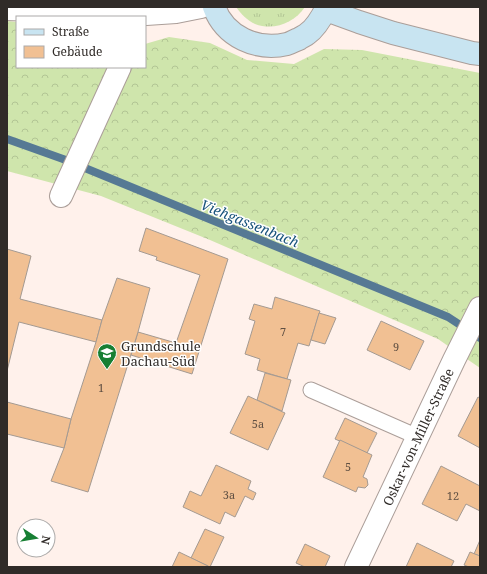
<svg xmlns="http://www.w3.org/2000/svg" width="487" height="574" font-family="'Noto Serif',serif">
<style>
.grass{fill:url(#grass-tufts)}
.forest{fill:url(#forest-crowns)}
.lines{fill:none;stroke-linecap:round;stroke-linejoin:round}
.stream{stroke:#567994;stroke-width:8}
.building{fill:#f1c093;stroke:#a49a92}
.lane-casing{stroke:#ab9e99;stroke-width:17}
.street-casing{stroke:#ab9e99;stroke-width:24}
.secondary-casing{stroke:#ab9e99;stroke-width:24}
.lane{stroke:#fff;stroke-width:15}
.street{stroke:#fff;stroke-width:22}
.secondary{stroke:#c8e4f1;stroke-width:22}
.labels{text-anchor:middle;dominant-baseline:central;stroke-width:3;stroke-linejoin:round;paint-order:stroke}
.number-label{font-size:11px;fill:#605043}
.poi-label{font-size:13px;fill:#302b28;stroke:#fff;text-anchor:start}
.street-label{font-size:13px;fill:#302b28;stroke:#fff}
.water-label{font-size:14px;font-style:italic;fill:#19547c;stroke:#fff}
</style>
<defs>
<pattern id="grass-tufts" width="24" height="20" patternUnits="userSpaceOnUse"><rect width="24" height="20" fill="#cfe5ac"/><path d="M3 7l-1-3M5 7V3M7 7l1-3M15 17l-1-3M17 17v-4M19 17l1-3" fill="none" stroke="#b2c594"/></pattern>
<pattern id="forest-crowns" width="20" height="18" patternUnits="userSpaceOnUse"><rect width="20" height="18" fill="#cfe5ac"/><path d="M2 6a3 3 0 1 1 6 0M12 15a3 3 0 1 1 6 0" fill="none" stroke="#b2c594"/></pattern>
</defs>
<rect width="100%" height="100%" fill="#fff1eb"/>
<path class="grass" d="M236 7H305C294 23 274 31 255 24 247 20 241 14 236 7Z"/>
<polygon class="forest" points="7,21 17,22 17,67 145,67 145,44 169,37 210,43 247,60 294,64 324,49 362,50 480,73 480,368 438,339 210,240 101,196 7,171"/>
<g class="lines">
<polyline class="stream" points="7,139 63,159 448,317 480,338"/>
</g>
<g class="building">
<polygon points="146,228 228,259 192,374 131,355 138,332 176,343 200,275 156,260 157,257 139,251"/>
<polygon points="7,249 31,256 20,299 102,320 96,342 19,322 7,371"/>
<polygon points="117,278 150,288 138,332 88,492 51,481 64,448 71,419 96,342 102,320"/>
<polygon points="275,297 320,311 309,346 298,343 287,379 257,370 260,359 245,354 255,321 249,319 254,304 272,309"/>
<polygon points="319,313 336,318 325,344 311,340"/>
<polygon points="381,321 424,341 410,370 367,350"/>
<polygon points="265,373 291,380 282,411 257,400"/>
<polygon points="248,396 285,413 268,450 230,433"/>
<polygon points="478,397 480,398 480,448 458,436"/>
<polygon points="7,402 71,419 64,448 7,434"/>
<polygon points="345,418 377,433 367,453 335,439"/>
<polygon points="340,440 372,455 363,477 367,479 368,485 365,488 358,487 356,492 323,477"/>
<polygon points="216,465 251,481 248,489 256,493 253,500 245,496 235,517 225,512 220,524 183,507 190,491 201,496"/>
<polygon points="441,466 480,486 480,511 466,504 457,521 422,504"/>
<polygon points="205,529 224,537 210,567 191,558"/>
<polygon points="480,540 480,556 474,554"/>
<polygon points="417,543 454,561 451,567 406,567"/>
<polygon points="305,544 330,556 325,567 305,567 296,563"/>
<polygon points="179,552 208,566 207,567 172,567"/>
<polygon points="470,552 480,556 480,567 469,567 464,565"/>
</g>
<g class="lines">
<defs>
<polyline id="lane" points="311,390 418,437"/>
<g id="street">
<polyline points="7,9 146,14 176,12 201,7"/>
<polyline points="61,196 120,67"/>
<polyline points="356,567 454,360 480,308"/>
</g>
<g id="secondary">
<path d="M214 7C225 37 257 51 287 44 291 43 295 40 299 39 301 37 305 36 307 34 316 28 322 17 327 7"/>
<polyline points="326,10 359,22 393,33 472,53 480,54"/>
</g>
</defs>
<use href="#lane" class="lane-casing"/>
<use href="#street" class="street-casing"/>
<use href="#secondary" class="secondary-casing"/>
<use href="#lane" class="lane"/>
<use href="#street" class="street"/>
<use href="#secondary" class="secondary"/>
</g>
<defs>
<symbol id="school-pin" viewBox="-11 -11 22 30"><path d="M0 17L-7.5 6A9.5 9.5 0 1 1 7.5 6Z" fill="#177f33" stroke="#fff"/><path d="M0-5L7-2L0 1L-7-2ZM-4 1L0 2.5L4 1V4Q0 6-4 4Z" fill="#fff"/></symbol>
</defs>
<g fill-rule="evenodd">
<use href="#school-pin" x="96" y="342" width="22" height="30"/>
</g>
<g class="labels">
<g class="number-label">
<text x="283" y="331">7</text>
<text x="396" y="346">9</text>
<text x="101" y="387">1</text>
<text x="258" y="423">5a</text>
<text x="348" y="466">5</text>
<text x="229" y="494">3a</text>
<text x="453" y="495">12</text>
</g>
<g class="poi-label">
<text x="121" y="346">Grundschule<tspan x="121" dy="15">Dachau-Süd</tspan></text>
</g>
<g class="street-label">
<text transform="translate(418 437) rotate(-65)">Oskar-von-Miller-Straße</text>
</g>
<g class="water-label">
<text transform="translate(250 223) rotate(22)">Viehgassenbach</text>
</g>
</g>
<rect width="487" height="574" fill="none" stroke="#302b28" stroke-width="16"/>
<rect x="16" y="16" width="130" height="52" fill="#ffffff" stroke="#acaaa9"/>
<rect x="24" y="29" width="20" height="6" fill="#c8e4f1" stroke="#acaaa9"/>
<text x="52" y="36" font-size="12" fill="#302b28">Straße</text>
<rect x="24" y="46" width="20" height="12" fill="#f1c093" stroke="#acaaa9"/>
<text x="52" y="56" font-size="12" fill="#302b28">Gebäude</text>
<g transform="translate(36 538) rotate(102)"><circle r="19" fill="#ffffff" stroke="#acaaa9"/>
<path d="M0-3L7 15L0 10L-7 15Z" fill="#177f33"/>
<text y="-6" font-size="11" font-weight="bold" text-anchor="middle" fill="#302b28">N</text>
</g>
</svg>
